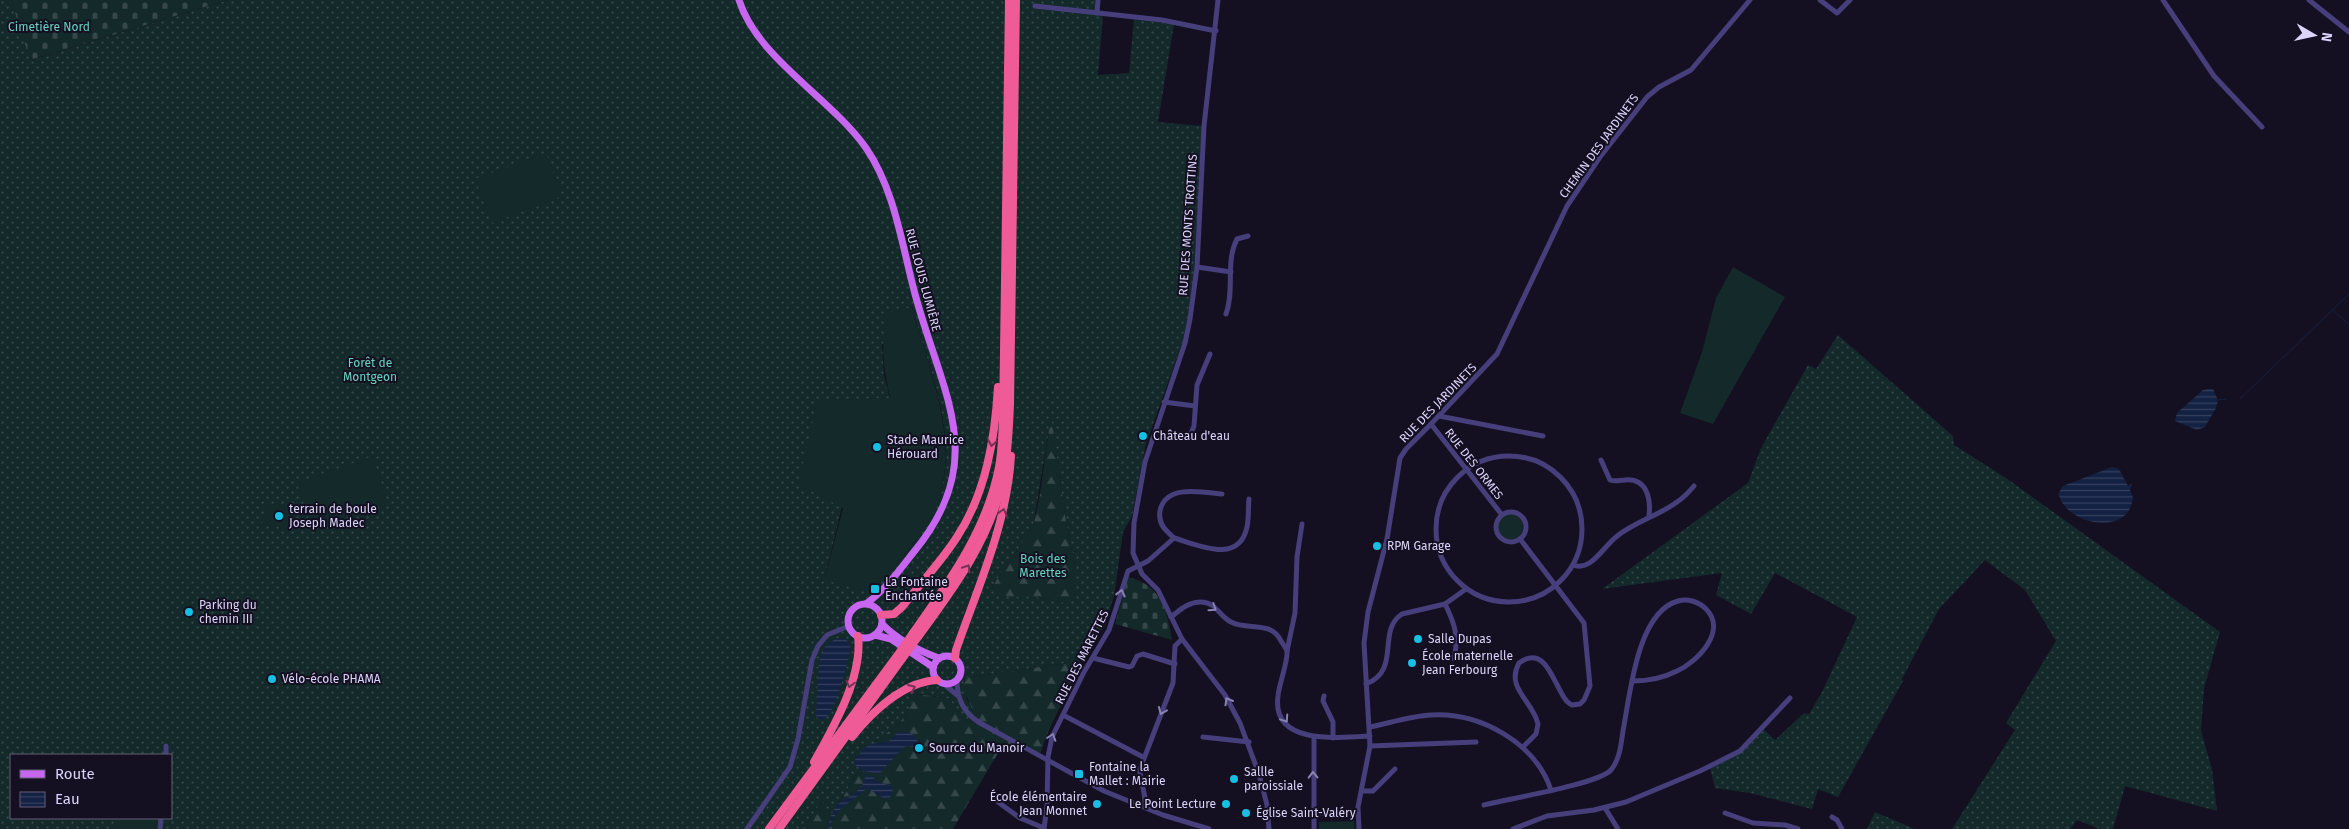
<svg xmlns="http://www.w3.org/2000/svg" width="2349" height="829" font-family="'Fira Sans',sans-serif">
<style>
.grass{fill:url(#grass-dots);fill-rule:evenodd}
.forest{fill:url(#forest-firs)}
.cemetery{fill:url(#cemetery-stones)}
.garden{fill:#13292a}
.water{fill:url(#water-rules)}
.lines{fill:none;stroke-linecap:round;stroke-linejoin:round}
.stream{stroke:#132142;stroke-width:1}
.minor{stroke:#463f7b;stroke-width:5}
.major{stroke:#c766ef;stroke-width:7}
.highway{stroke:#ee5b96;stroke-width:8}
.highway-bridge{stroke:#ee5b96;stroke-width:8}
.oneway{stroke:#763256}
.oneway2{stroke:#8982b5}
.poi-dot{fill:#18bee3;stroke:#141021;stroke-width:2}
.labels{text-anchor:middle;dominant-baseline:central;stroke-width:4;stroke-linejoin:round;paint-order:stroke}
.park-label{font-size:12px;fill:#67d3c1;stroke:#141021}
.street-label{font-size:12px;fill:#dbd4fb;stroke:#141021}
.poi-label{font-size:12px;fill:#dbd4fb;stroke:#141021;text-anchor:start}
</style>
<defs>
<pattern id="grass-dots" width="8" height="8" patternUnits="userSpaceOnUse" patternTransform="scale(1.25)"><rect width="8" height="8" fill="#13292a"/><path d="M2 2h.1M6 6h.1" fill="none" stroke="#35474a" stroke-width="1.8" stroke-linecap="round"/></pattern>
<pattern id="forest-firs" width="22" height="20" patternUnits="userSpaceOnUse" patternTransform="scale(1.25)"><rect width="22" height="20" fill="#13292a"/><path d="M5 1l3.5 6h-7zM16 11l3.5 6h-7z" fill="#35474a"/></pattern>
<pattern id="cemetery-stones" width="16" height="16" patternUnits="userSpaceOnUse" patternTransform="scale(1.25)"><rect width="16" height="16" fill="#13292a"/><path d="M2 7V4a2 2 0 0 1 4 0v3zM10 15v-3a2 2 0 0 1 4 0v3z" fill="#35474a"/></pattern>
<pattern id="water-rules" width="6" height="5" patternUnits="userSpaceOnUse" patternTransform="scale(1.25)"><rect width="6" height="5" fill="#132142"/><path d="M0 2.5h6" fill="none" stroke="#35405e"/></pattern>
</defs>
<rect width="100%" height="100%" fill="#141021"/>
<g class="grass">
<path d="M0 0H11L31 60 228 0H1097L1095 14 1103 15 1098 75 1129 73 1134 19 1174 24 1158 122 1202 126 1194 274 1188 320 1183 341 1146 444 1132 516 1123 532 1114 596 1105 625 1082 661 965 678 966 698 973 711 966 722 949 699 918 694 899 724 875 742 831 817 822 801 803 829H0ZM912 307C933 385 972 460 920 535 906 555 886 573 869 591L825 577 868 399H890L884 375 882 345ZM1051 418 1066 521 1075 565 1066 603 1036 597H1001L992 587 1033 527ZM11 755H171V818H11Z"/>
<polygon points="1838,335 1953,436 1954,445 2006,478 2220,632 2204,688 2201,731 2212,769 2217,811 2125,786 2113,829 2100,829 2077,820 2070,829 1952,829 2015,730 2006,723 2056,641 2025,590 1985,560 1939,609 1902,679 1903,681 1838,797 1818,789 1812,809 1750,793 1715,788 1710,768 1741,751 1763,729 1775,740 1804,713 1809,714 1822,692 1857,617 1775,573 1751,614 1716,595 1722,573 1602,589 1748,483 1761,448 1808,365 1816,369"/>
<polygon points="1875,812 1915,829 1867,829"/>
</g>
<g class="forest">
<polygon points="1051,415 1066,521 1075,565 1075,593 1066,603 1036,597 1001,597 994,593 992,587 1033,527 1040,494"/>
<polygon points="1082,661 1049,730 1040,754 1004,743 953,829 803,829 822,801 832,816 875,742 899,724 918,694 949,699 966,722 973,711 963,689 965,678"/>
</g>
<g class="cemetery">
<polygon points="11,0 228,0 30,60"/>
<path d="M1128 577C1161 585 1167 610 1172 640L1115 624Z"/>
</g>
<g class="garden">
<polygon points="546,153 562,196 492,223 475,179"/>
<polygon points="1733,267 1785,297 1713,424 1680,413 1702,352 1716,298"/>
<path d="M912 307C932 383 972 463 920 535 905 555 887 573 869 592L832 582 825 577 843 508 798 484 818 400 890 398C884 369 879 343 888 313Z"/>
<polygon points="373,456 387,504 312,528 297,483"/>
<polygon points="266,505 296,509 293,529 262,524"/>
<circle cx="1510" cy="527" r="13"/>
<polygon points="115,818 160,818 159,829 112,829"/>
<polygon points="1354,821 1355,829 1319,829 1319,822"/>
</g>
<g class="water">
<polygon points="2208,389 2213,389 2218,400 2216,408 2205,427 2197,430 2175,421 2177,413 2203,390"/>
<path d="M2112 467 2119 469 2128 486 2132 484 2130 490 2133 498C2132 503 2130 510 2127 513 2112 531 2076 522 2064 505 2061 502 2060 497 2058 494L2063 486Z"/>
<path d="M837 638 846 639 850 644 851 649C847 664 836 714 823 720L818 719 816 715 819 661 826 645Z"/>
<path d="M898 732C919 731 912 739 923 746L920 750 909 746 904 747 879 774 864 771 866 776H873L876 781 891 786 893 791 890 798 885 799 867 788C854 802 833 807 830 829H828C828 822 833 808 839 803 849 796 871 787 863 771L854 764 856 757 866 747 872 744 889 741Z"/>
</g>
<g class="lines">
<g class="stream">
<polyline points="2333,310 2349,325"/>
<polyline points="2240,399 2349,294"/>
<polyline points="2218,400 2226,399"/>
</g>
<g class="minor">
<polyline points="1218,0 1204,126 1197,267 1190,319 1185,343 1145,462 1134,523 1133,553 1142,574 1158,590 1182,639 1225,695 1240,723 1259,774 1267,805 1269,829"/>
<polyline points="1820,0 1837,13 1850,0"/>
<polyline points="2163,0 2214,76 2262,127"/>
<polyline points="2309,0 2349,32"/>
<polyline points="1035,6 1162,20 1216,31"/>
<polyline points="1097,13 1098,0"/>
<polyline points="1197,267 1231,272"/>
<path d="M1226 314C1235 290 1225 262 1237 239L1248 236"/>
<polyline points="1164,402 1195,406"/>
<polyline points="1439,416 1543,436"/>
<polyline points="1431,424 1502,515"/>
<polyline points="1190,436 1194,426 1197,385 1210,354"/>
<circle cx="1509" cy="529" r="73"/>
<path d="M1601 460 1610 480C1616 482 1619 480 1625 480 1647 478 1651 499 1649 516"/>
<circle cx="1511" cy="527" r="15"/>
<path d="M1174 538C1165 530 1158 524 1160 511 1165 484 1202 492 1222 494"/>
<path d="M1520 539 1584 623 1590 686 1584 700 1580 704 1572 705C1555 698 1550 640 1519 663 1505 688 1533 701 1538 724L1536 734 1523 747"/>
<path d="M1573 565C1591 572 1603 547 1616 537 1634 522 1658 516 1677 502 1683 498 1689 492 1694 486"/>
<path d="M1445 604C1455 624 1459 637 1454 659"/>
<path d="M1171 617C1180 610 1188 602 1201 602 1216 602 1219 616 1231 622 1248 631 1271 620 1281 641 1283 644 1286 648 1287 651 1288 662 1279 684 1278 696 1271 746 1341 738 1370 736"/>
<polyline points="1287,651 1295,613 1297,557 1302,524"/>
<polyline points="1093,658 1129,667 1132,666 1137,656 1143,654 1175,664"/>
<path d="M957 681C957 699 965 714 980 723L1104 791 1163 815 1209 829"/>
<polyline points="944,684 957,695"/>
<path d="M1366 684C1402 670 1376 631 1402 614L1445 604 1466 589"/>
<polyline points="1324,696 1323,701 1333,722 1333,738"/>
<polyline points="1063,715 1143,757"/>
<path d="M1370 727C1390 723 1410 716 1431 715 1479 712 1535 742 1551 790"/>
<polyline points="1203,737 1249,742"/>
<polyline points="1314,737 1314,829"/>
<polyline points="1370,746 1476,742"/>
<polyline points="166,755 166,746"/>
<polyline points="1362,791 1373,791 1395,769"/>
<polyline points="998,802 1020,818 1044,828"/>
<path d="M1484 805C1507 799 1599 784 1611 770 1620 759 1621 744 1623 731 1630 695 1637 612 1678 601 1688 598 1699 602 1706 609 1728 631 1697 662 1677 671 1663 678 1649 681 1633 681"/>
<path d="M1144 807C1148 797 1139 781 1140 769L1173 683 1175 646 1182 639"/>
<polyline points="1605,808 1618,829"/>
<polyline points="1314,813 1357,812"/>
<polyline points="1725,813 1753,823 1785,825 1798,829"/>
<polyline points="1832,817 1837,820 1842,829"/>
<polyline points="160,829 161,818"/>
<polyline points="747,829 790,767 798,739 812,660 818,646 827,635 849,626"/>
<path d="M1044 829 1047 805 1048 757 1052 737 1084 672 1109 630 1128 571 1148 561 1174 538C1198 545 1239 565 1247 527 1249 518 1248 508 1249 499"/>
<polyline points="1359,829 1358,807 1370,746 1364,643 1368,612 1387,539 1400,458 1406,449 1431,424 1497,354 1567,206 1600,157 1647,97 1659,87 1691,70 1750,0"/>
<polyline points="1513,829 1547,816 1594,810 1626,802 1700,771 1740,751 1790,698"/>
</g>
<g class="major">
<path d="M739 0C757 58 831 98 866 148 895 190 902 246 915 294 942 395 991 459 913 553 899 571 885 590 867 603"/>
<circle cx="865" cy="621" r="17"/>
<path d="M882 624C897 639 919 651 939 658"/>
<polyline points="875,635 891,639 933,667"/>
<circle cx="947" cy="670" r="14"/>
</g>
<g class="highway">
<path d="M881 615 894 614 902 607C920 584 941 562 957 537 986 493 995 438 998 387"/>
<path d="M913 633C949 582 987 530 999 467 1002 452 1002 436 1003 421L1009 0"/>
<path d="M918 637C955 587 991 538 1004 476 1008 452 1009 428 1010 404L1016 0"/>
<path d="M955 658 956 650C978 587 1007 524 1011 456"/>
<path d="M852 737C872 712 903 682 937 680"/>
<path d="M814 762C833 728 863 677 858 636"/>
<polyline points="769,829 897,656"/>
<polyline points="779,829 902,659"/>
</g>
<g class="highway-bridge">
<polyline points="897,656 913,633"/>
<polyline points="902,659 918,637"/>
</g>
</g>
<defs><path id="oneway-chevron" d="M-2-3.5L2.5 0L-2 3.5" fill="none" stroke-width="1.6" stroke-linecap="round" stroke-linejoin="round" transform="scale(1.25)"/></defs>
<g class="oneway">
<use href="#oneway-chevron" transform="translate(992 443) rotate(100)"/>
<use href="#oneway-chevron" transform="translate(1003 512) rotate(-75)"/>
<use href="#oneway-chevron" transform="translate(967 568) rotate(-58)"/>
<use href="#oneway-chevron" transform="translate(850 684) rotate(105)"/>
<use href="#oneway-chevron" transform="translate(912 688) rotate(-24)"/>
</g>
<g class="oneway2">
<use href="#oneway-chevron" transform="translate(1121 593) rotate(-76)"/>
<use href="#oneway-chevron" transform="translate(1213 608) rotate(34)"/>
<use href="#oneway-chevron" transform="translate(1228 701) rotate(-120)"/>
<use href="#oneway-chevron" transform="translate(1162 711) rotate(112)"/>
<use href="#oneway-chevron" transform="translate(1285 719) rotate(56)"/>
<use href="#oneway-chevron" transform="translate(1052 737) rotate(-72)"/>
<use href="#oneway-chevron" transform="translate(1313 775) rotate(-91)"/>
</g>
<g class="poi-dot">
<circle cx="1143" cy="436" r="5"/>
<circle cx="877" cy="447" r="5"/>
<circle cx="279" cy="516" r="5"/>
<circle cx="1377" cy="546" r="5"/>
<rect x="870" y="584" width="10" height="10" rx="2.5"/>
<circle cx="189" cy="612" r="5"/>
<circle cx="1418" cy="639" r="5"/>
<circle cx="1412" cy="663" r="5"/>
<circle cx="272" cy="679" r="5"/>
<circle cx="919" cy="748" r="5"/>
<rect x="1074" y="769" width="10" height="10" rx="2.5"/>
<circle cx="1234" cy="779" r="5"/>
<circle cx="1097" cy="804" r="5"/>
<circle cx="1226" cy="804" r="5"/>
<circle cx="1246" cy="813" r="5"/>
</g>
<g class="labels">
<g class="park-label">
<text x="49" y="27">Cimetière Nord</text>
<text x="370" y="363">Forêt de<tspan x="370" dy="14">Montgeon</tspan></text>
<text x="1043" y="559">Bois des<tspan x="1043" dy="14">Marettes</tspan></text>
</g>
<g class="street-label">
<text transform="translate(1599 146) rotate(-54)">CHEMIN DES JARDINETS</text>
<text transform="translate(1188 225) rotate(-86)">RUE DES MONTS TROTTINS</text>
<text transform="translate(923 280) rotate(75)">RUE LOUIS LUMIÈRE</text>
<text transform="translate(1438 403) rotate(-46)">RUE DES JARDINETS</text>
<text transform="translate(1474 464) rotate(52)">RUE DES ORMES</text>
<text transform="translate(1082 657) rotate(-63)">RUE DES MARETTES</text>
</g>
<g class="poi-label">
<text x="1153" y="436">Château d'eau</text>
<text x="887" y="440">Stade Maurice<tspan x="887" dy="14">Hérouard</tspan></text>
<text x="289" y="509">terrain de boule<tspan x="289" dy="14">Joseph Madec</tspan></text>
<text x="1387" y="546">RPM Garage</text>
<text x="885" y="582">La Fontaine<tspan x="885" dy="14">Enchantée</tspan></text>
<text x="199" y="605">Parking du<tspan x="199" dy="14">chemin III</tspan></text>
<text x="1428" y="639">Salle Dupas</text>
<text x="1422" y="656">École maternelle<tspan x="1422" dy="14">Jean Ferbourg</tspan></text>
<text x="282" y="679">Vélo-école PHAMA</text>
<text x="929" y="748">Source du Manoir</text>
<text x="1089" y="767">Fontaine la<tspan x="1089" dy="14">Mallet : Mairie</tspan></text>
<text x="1244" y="772">Sallle<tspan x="1244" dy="14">paroissiale</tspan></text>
<text x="1087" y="797" text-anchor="end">École élémentaire<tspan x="1087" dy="14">Jean Monnet</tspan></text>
<text x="1216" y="804" text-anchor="end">Le Point Lecture</text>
<text x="1256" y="813">Église Saint-Valéry</text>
</g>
</g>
<rect x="10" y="754" width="162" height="65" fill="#141021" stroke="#645e78"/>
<rect x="20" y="770" width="25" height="8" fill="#c766ef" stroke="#645e78"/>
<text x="55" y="779" font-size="15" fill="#dbd4fb">Route</text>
<rect x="20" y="792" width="25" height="15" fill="url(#water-rules)" stroke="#645e78"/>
<text x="55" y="804" font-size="15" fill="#dbd4fb">Eau</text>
<g transform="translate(2314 35) rotate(99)" stroke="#141021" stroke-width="4" paint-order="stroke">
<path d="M0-4L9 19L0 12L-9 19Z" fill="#dbd4fb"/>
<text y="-8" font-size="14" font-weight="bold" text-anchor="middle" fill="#dbd4fb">N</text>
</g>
</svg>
